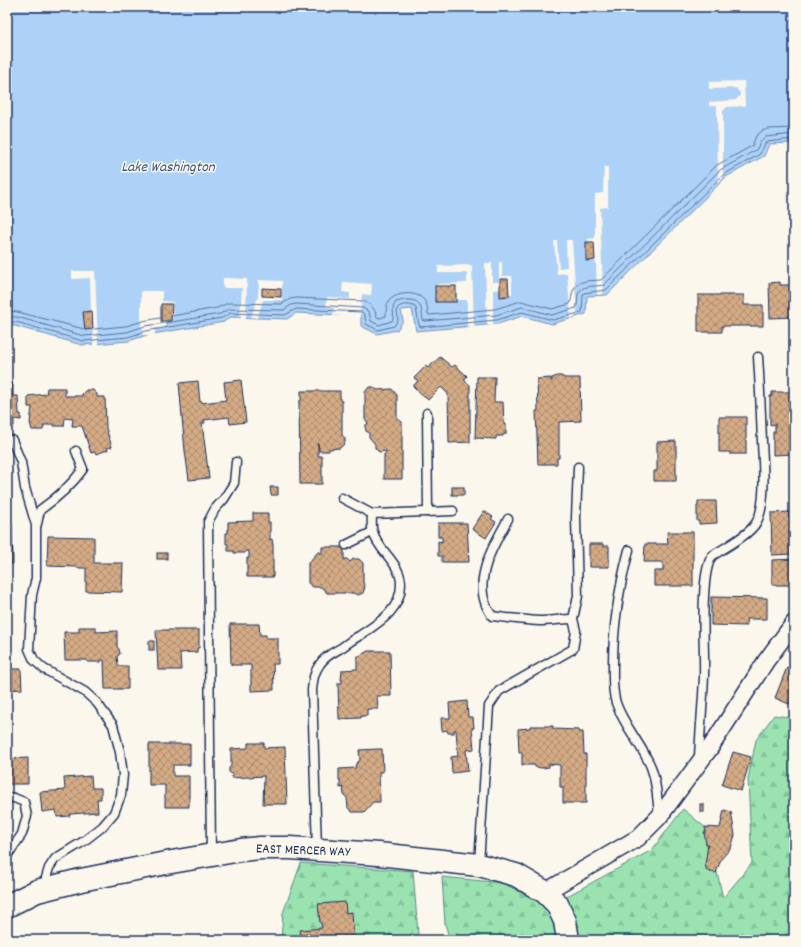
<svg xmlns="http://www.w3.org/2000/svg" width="801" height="947" font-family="Dekko,sans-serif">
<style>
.forest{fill:url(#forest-firs);stroke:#5a8988}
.water{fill:#aed2f7;stroke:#7391ba}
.pier{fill:#fbf7ec}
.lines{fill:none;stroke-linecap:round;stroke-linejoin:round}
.shore{stroke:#56709b;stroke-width:1}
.building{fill:url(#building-cross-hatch);stroke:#1b2f5e}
.lane-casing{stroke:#1b2f5e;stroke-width:11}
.street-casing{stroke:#1b2f5e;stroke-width:19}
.secondary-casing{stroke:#1b2f5e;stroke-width:25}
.lane{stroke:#fbf7ec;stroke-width:8}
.street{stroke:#fbf7ec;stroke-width:16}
.secondary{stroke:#fbf7ec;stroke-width:22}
.labels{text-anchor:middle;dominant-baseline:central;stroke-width:3;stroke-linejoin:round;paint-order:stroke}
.street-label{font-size:14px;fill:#1b2f5e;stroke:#fbf7ec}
.water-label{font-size:15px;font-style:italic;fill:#405884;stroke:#fbf7ec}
</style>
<defs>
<pattern id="forest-firs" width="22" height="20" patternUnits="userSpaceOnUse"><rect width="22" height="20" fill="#9ae3b1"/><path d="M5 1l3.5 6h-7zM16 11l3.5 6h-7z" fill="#84c39b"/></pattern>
<pattern id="building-cross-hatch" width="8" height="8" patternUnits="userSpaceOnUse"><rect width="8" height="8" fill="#d4ab85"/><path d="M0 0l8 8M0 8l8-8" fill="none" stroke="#ab8c70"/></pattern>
</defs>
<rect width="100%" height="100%" fill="#fbf7ec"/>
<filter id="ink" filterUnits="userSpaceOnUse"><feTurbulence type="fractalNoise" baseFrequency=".025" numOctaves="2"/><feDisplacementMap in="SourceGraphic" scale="8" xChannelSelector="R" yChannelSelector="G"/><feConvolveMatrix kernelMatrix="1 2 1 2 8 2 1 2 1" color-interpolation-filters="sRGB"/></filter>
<g filter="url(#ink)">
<g class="forest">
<polygon points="774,715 794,718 794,940 450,940 445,924 442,877 503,883 540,902 569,895 652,850 683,809 707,829 723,898 752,863 748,779 756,740"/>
<polygon points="301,863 413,871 418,934 410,940 281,940 283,913"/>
</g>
<polygon class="water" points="7,7 794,7 794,143 769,144 764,156 726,177 607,295 587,296 586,314 552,324 522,316 498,324 416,331 412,309 401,310 403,321 397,330 377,334 361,326 361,316 296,313 287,319 230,317 224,322 147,335 129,341 82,345 15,326 7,325"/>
<g class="pier">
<polygon points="744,81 745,106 727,107 723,111 723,178 718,184 717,106 709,106 709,102 736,100 740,95 740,93 736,88 709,89 709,82"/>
<polygon points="604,167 608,167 608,207 600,208 603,294 597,295 596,262 588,258 588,239 595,238 595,194 603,193"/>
<polygon points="566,240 572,240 577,315 571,319 567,273 557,274 554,241 557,241 559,268 567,267"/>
<polygon points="499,262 502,262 502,276 512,276 512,294 503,294 503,289 493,290 493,324 487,325 485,263 492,263 492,282 499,282"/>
<polygon points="472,265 474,326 467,327 467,300 437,300 437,284 467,283 467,273 438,273 438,266"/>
<polygon points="72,271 95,271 98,345 93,346 93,330 86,330 85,311 91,311 90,278 72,279"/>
<polygon points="223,278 247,279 246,317 240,317 242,288 223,288"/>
<polygon points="259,280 282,281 282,300 263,300 257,318 251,317 258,297"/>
<polygon points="343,282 372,284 371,295 362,294 360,318 333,315 334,308 326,307 327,297 350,299 350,293 342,292"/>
<polygon points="141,291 162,291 162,301 173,302 173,318 165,318 165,328 155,328 155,335 143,335 143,328 141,328"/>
</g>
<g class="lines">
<g class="shore">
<polyline points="7,311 18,312 84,329"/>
<path d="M172 316 217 308 228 303 282 304 290 299 296 298 363 301C371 304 375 309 377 317L380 318 386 316C386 311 386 306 389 301 396 292 416 291 423 299 427 303 428 308 428 314L430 315 495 309 521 301 552 309 570 304C572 300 571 295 573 291 577 279 591 281 601 280L717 165 752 146 756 136 762 131 768 129 794 128"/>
<polyline points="7,317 17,317 84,336 127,332 145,326 171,322"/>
<path d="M7 322H16L83 341 128 337 146 331 222 318 230 313 285 315 296 309 362 312 365 316 366 324 378 330 394 326 398 320C398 317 397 312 397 309 400 303 413 304 416 308L419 325 421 327 497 320 522 312 553 320 582 312 583 296 584 293 606 290 723 175 760 154 766 142 794 139"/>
<path d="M172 322 220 314 229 309 284 310 291 305 296 304 363 308 369 312 371 321 379 325 392 321C396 315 390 309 396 302 400 301 403 300 406 300 422 299 421 308 423 320L425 321 496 315 522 307 552 315 576 308C578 304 577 300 578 295 580 284 595 287 604 285L720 170 756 150 761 141 765 137 794 134"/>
<polyline points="94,329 126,326 143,321 160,318"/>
</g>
</g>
<g class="building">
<polygon points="586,242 594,242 595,260 586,261"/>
<polygon points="500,279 508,279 509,296 500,297"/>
<polygon points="780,282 780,285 794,285 794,317 770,318 769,283"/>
<rect x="435" y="286" width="21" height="16"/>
<polygon points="262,288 281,289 281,297 262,296"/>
<polygon points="698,295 744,295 744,305 763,305 763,326 722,326 722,332 698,332"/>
<polygon points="161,304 172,304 171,321 161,321"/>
<polygon points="92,311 93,329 85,330 83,312"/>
<polygon points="440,357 452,367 455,365 467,376 464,380 470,385 470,442 449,443 448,394 441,387 428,400 413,386 418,381 414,378 426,366 428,368"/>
<polygon points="557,376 561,376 565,378 580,378 581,421 559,422 559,458 557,458 557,464 538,464 536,411 538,411 537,379 551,378 551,381 552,381 552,378"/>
<polygon points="477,377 495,377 494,402 503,402 504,424 506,424 506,434 504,434 503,436 496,436 496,439 475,438"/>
<polygon points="241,380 246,422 230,424 229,417 204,420 205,423 202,423 209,478 189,480 185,451 179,383 198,381 200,402 202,401 202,403 226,400 224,382"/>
<polygon points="7,382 12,382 12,385 13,385 13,396 18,396 19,414 21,414 21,420 14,419 14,426 7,426"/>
<polygon points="369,387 374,387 377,390 392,389 397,395 397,418 402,422 402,479 384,479 384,454 386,454 386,451 379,452 375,448 375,444 369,437 369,433 366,431 365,426 368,423 365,419 365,392"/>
<polygon points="47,388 65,388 65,396 82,396 82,394 86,390 93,390 97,394 97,397 105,397 106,428 112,447 107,448 108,450 96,454 95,452 91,453 82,426 72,426 73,419 65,418 64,426 54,426 54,424 50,424 50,425 44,425 43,430 32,430 30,423 32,407 28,407 28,396 46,394"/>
<polygon points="301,391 340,391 340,401 342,401 342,435 345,438 345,443 340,448 329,449 329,451 319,451 318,443 318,456 322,456 322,484 300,484 299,401 301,401"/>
<polygon points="772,392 794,392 794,454 773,455 773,432 775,432 775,424 770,425 770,396 772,396"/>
<polygon points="719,417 746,417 746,454 730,454 730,452 719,452"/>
<polygon points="676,441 676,481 654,481 654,471 657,471 657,442"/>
<polygon points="270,487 278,487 278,495 271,495"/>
<rect x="452" y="487" width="12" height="8"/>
<polygon points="698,501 716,501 717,523 699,524 699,521 697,521 697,506 698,506"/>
<polygon points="484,511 493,517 491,519 496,522 486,538 472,529"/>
<polygon points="789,512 789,518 794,518 794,554 772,555 771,513"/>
<polygon points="253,513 268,513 268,522 270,522 270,540 272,539 273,545 273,577 247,577 247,558 249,558 249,551 245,551 245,553 234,553 234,551 228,551 228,544 226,544 226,533 228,533 228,522 253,521"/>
<polygon points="438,523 467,523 469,562 442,562 442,556 438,556 438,541 442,542 442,537 438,537"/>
<polygon points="7,524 12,524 13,564 7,564"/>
<polygon points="667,532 693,532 693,586 654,586 654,571 663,571 663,562 644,562 645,544 668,544"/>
<polygon points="48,536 94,537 94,563 123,563 122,592 86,591 86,568 77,568 77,567 47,566"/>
<polygon points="589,544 603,544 603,546 609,546 609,567 589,567"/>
<polygon points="322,547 344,547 344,559 347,559 350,562 353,559 359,559 363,563 363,582 365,587 363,593 358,595 353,593 327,593 321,587 313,587 308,583 308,563 319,551 322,555"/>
<rect x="157" y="553" width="10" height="6"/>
<polygon points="794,559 794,585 772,585 772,560"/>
<polygon points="711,597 767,598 767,619 746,619 747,626 711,625"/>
<polygon points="230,624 259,624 260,635 266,635 266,638 278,638 278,664 273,664 274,690 251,691 251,665 231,665"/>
<polygon points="79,627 96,627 96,632 117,631 117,647 119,649 120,654 117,656 118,666 128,666 128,689 105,689 104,660 101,660 101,662 87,662 87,660 65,660 64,632 79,632"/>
<polygon points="156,630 199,630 199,648 197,648 197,652 180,653 181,670 158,670"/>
<rect x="149" y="641" width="5" height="9"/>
<polygon points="368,651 390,651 391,696 377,696 378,709 367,709 367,716 361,716 361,718 339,719 338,683 342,683 342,680 341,680 342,670 357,669 357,657"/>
<polygon points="7,652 8,652 9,669 21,669 22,689 7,690"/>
<polygon points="794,655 794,704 790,702 789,704 775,698 787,667 789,668"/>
<polygon points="467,701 468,717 473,717 474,728 472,728 474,749 466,750 468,771 452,773 451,757 458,756 456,730 454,730 454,733 448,733 447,730 442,731 441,718 450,718 449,703"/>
<polygon points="530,726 553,726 553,729 579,730 579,732 583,732 584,754 586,754 586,803 563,803 563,787 560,787 560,765 549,764 549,767 542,768 535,767 535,765 522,765 522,752 519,752 518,729 530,728"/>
<polygon points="248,743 264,743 264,748 285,747 287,804 263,804 264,776 232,778 232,774 229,772 229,768 231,766 231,749 248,748"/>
<polygon points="149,744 190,744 190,765 173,765 173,776 189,776 189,807 165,807 165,785 149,785"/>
<polygon points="378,749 382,749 383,772 379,772 380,802 373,802 364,812 352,812 348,808 347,798 344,795 343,787 340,788 340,780 339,780 339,769 356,768 355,765 360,760 359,750"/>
<polygon points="733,752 751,757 741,791 722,785"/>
<polygon points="7,753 7,759 28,758 28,784 7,784"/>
<polygon points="91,776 92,788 101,788 101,799 97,799 98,812 70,814 70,816 57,817 56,810 42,812 40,792 65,790 64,778"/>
<rect x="700" y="804" width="4" height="8"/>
<polygon points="724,810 731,812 735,835 731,848 721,859 716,873 707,871 705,865 708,844 706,844 704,832 706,832 705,827 720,828"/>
<polygon points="345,902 346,913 352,912 354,940 301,940 300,930 322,928 321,923 320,923 318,904"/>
</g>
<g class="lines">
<defs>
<g id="lane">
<polyline points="427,413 428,512"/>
<polyline points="12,440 21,462 25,488 36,525 36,578 32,595 29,649 34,660 44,669 85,692 97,703 113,725 120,752 123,775 121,795 114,813 102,827 84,841 55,859 49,868 46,878 50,887"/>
<polyline points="342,498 372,514 453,511"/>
<path d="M508 519C495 543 474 576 486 605 487 609 490 612 492 616 508 618 523 620 539 621 550 621 562 619 573 619"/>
<path d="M37 524 40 510C57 498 71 486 83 469L76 451"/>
<polyline points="346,545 372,532"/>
<path d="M629 550C619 588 613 625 613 664 613 677 612 691 616 703 624 726 642 745 651 767 657 783 657 797 659 814"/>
<path d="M699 758C700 731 703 703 704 676 705 649 699 576 712 556 724 548 748 536 756 523 767 505 763 463 762 442 761 414 760 385 758 357"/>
<polyline points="7,797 14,798 24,802 27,816 22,834 7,856"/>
<path d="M317 849 312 690C313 680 314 672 320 664 325 656 334 652 341 648 347 644 353 639 359 636 378 623 401 611 401 584 401 563 378 551 373 532 371 527 372 519 372 514"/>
<polyline points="211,854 208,522 215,509 224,499 234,483 236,462"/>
<polyline points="479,864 489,706 499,691 573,649 576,631 573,619 578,596 576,518 578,467"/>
</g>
<polyline id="street" points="545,892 638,838 659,817 710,748 766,661 794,623"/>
<polyline id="secondary" points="7,906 37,891 81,880 166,863 241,850 260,848 290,848 378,854 479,865 516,875 545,892 557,904 565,921 568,940"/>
</defs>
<use href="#lane" class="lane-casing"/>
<use href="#street" class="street-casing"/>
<use href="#secondary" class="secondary-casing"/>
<use href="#lane" class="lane"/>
<use href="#street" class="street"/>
<use href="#secondary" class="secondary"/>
</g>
</g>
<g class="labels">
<g class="street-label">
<text transform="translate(303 851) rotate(2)">EAST MERCER WAY</text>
</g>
<g class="water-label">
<text x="168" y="168">Lake Washington</text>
</g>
</g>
<rect width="801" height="947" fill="none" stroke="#fbf7ec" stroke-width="24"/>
<rect x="12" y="12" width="777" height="923" fill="none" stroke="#1b2f5e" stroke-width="1.5" filter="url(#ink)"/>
</svg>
